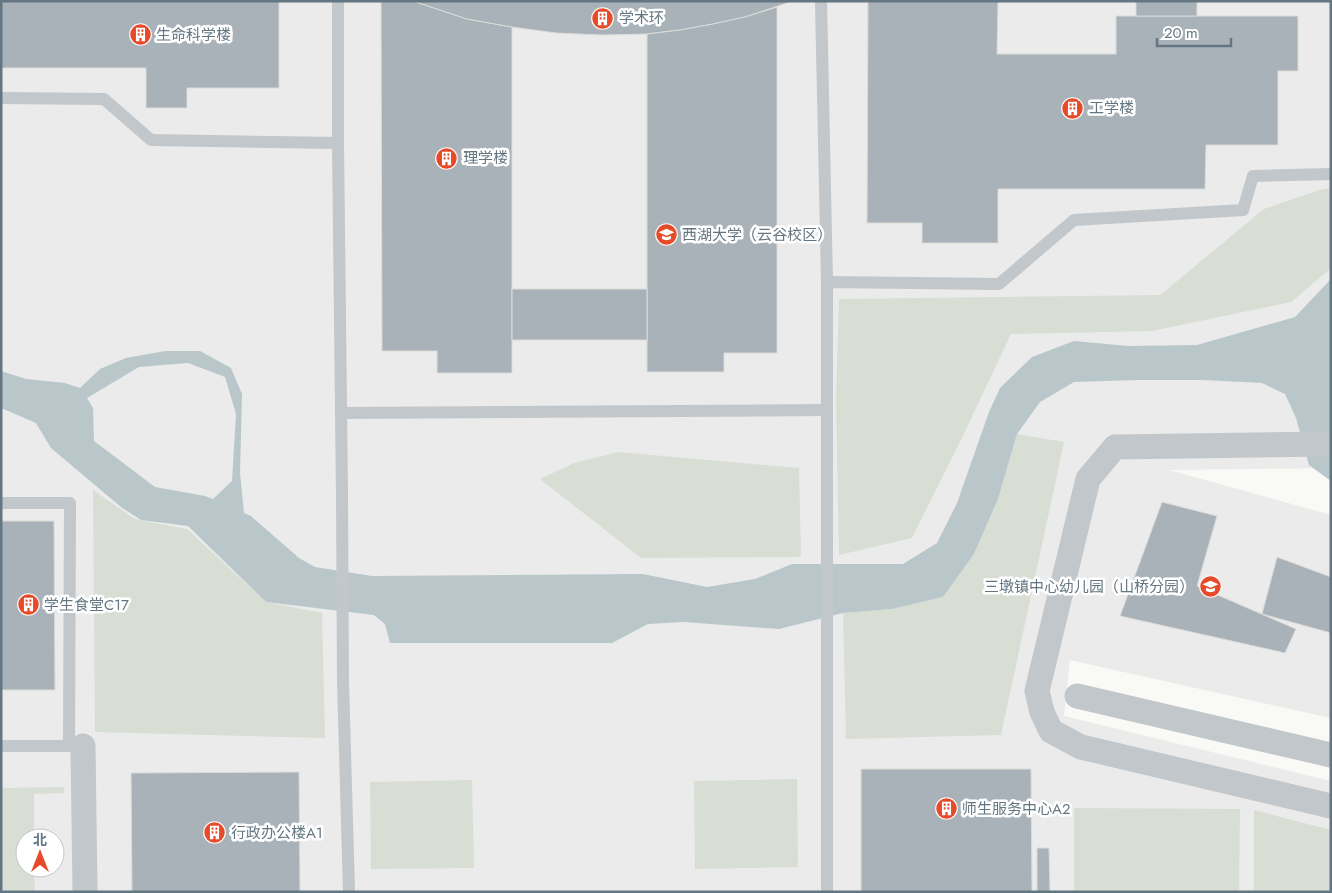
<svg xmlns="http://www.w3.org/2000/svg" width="1332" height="893" font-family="Jost,'Noto Sans SC',sans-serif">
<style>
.built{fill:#eaebea;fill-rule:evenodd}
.green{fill:#d9ded5}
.water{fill:#b9c7ca;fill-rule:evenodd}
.building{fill:#a9b2b8;stroke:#dbdbd9}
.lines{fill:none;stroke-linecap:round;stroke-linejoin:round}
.service{stroke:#c2c7cb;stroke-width:12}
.minor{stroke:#c2c7cb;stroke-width:25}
.labels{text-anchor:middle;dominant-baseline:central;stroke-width:5;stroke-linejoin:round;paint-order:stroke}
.poi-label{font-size:15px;fill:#637682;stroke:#fff;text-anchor:start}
</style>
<rect width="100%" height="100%" fill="#f9f9f6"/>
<path class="built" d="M1 1H1331V468L1169 470 1331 515V718L1070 660 1064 716 1331 781V892H1ZM25 838H55V868H25Z"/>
<g class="green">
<polygon points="1331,188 1331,268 1291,302 1152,331 1011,334 960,442 912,538 839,555 836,399 839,299 1160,295 1264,209 1319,190"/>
<polygon points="1017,434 1064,442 1001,735 846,739 843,613 892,609 943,597 974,554 998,499"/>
<polygon points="618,452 799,468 801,557 641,558 540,479 574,463"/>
<polygon points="93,490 135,519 187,529 266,602 322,613 325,738 95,732"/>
<polygon points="797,779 798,867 695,869 694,781"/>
<polygon points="472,780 474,868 371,869 370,782"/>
<polygon points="64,787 64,793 34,794 34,838 25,838 25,868 34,868 35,892 1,892 1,788"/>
<polygon points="1074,808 1240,809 1239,892 1074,892"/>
<polygon points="1254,810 1331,830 1331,892 1254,892"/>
</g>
<path class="water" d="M1331 279V481L1309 465 1296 418 1285 394 1262 383 1202 380H1138L1074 382 1040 402 1017 434 998 499 974 554 943 597 892 609 843 613 779 629 684 622 648 624 612 643H390L385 624 374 615 266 602 188 526 141 520 121 507 51 448 36 423 1 408V371L26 379 65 383 80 388 100 369 126 358 165 351H200L231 368 242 394 240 473 244 513 251 516 299 558 315 567 372 576 643 574 707 587 755 579 792 564H903L937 543 957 503 989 412 1000 388 1032 357 1074 341 1128 346 1197 345 1295 317ZM188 363 225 377 236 414 232 481 213 499 205 496 155 487 94 441 93 408 87 398 139 367Z"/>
<g class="building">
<polygon points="1,1 279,1 279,88 187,88 187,108 146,108 146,68 1,68"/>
<polygon points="381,1 413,1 467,19 512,27 512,373 437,373 437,351 382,351"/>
<polygon points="413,1 793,1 745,17 713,24 680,30 647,34 602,35 556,33 512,27 467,19"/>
<polygon points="868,1 998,1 997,54 1116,54 1116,16 1298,16 1298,71 1278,71 1278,145 1206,145 1205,189 998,189 998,243 922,243 922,223 867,223"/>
<rect x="1136" y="1" width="61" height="15"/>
<polygon points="777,7 777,353 724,353 724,372 647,372 647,34 680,30 713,24 745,17"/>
<rect x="512" y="289" width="135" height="51"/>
<polygon points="1162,502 1217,516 1197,586 1296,629 1285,653 1120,616"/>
<polygon points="1,521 54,521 55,690 1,690"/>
<polygon points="1277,557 1331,577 1331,633 1262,614"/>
<polygon points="861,769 1031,769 1032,892 861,892"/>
<polygon points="299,772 300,892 132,892 131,773"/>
<polygon points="1037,848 1049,848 1050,892 1037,892"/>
</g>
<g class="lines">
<g class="service">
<polyline points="821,1 827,282"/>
<polyline points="1,98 104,99 151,140 338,143 342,496 343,682 349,892"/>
<polyline points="338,143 338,1"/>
<polyline points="341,413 826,410"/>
<polyline points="1,503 70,503 69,746 1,746"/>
<polyline points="827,892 827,282 999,284 1074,220 1243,210 1253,176 1331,174"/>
</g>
<g class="minor">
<polyline points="1331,444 1115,447 1088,479 1037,691 1042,712 1051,731 1081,747 1331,806"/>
<polyline points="1077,696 1331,755"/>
<polyline points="83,746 85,892"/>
</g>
</g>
<defs>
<symbol id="building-disc" viewBox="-11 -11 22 22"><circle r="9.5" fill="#e74a28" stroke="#fff"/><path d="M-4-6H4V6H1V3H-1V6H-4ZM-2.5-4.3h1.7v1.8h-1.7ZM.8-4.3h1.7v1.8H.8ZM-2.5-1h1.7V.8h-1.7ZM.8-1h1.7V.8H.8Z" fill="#fff"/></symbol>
<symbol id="university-disc" viewBox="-11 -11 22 22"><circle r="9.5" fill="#e74a28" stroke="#fff"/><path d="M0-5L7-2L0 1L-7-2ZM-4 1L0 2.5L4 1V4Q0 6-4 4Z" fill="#fff"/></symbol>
<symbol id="school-disc" viewBox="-11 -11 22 22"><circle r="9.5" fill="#e74a28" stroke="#fff"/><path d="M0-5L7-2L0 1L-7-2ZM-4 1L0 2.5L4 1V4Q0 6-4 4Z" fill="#fff"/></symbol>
</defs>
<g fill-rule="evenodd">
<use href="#building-disc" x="590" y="6" width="25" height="25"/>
<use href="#building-disc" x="128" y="22" width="25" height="25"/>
<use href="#building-disc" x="1060" y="96" width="25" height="25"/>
<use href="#building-disc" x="434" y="146" width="25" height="25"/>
<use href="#university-disc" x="654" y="222" width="25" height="25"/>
<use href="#school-disc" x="1198" y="574" width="25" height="25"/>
<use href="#building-disc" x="16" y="592" width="25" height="25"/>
<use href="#building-disc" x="934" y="796" width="25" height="25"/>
<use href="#building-disc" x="202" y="820" width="25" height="25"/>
</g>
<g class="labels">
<g class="poi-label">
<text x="619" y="18">学术环</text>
<text x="156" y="35">生命科学楼</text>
<text x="1089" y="108">工学楼</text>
<text x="463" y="158">理学楼</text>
<text x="682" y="235">西湖大学（云谷校区）</text>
<text x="1194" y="587" text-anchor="end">三墩镇中心幼儿园（山桥分园）</text>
<text x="44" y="605">学生食堂C17</text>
<text x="962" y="809">师生服务中心A2</text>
<text x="231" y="833">行政办公楼A1</text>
</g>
</g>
<rect width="1332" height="893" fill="none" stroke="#637682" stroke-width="5"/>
<g transform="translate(40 853)"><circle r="24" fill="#ffffff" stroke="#c1c8cd"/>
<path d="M0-4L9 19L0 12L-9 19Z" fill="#e74a28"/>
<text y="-8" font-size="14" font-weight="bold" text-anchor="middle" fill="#637682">北</text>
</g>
<path d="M1157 38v8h74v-8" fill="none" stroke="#637682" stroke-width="2.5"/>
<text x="1164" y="38" font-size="15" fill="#637682" stroke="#ffffff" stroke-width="4" paint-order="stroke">20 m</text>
</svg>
